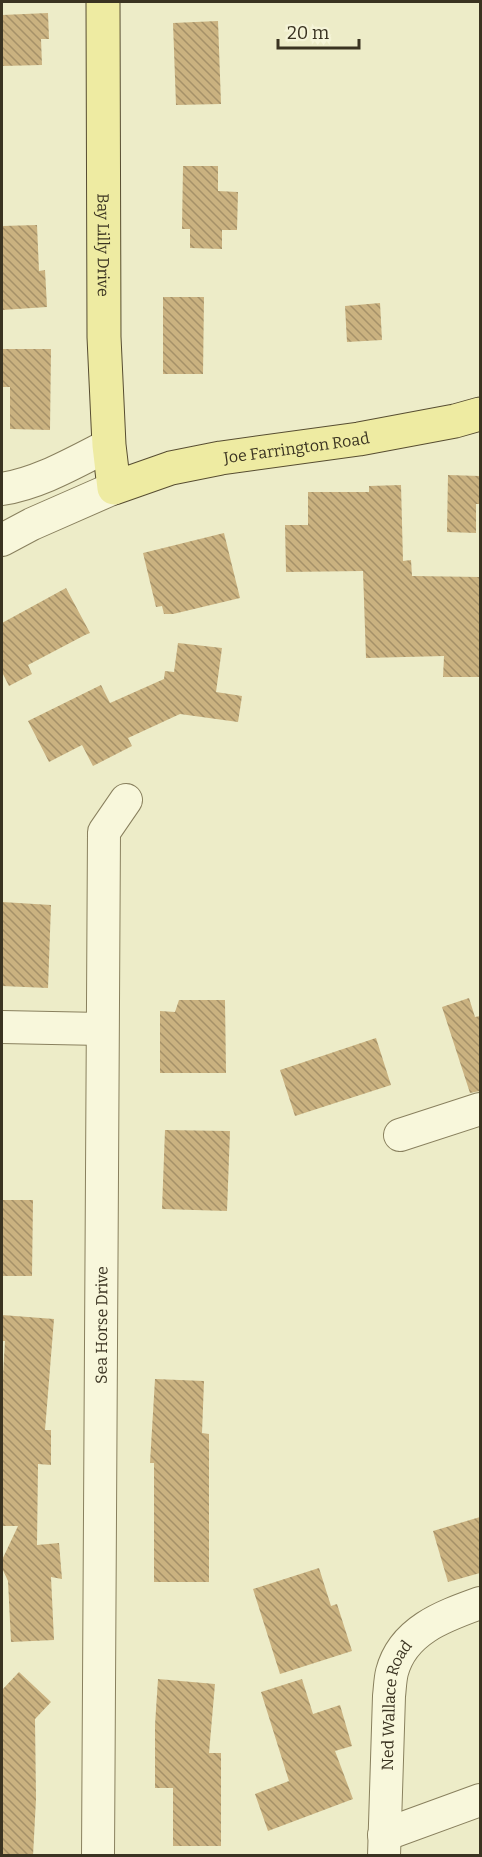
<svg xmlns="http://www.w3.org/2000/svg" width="482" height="1857" font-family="Bitter,serif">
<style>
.building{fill:url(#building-back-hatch)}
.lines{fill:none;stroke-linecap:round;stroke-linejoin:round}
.minor-casing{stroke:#89805e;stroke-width:34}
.major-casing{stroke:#574d31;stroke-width:35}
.minor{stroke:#f8f7db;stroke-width:32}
.major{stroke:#eeeba2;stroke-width:33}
.labels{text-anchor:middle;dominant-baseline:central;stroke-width:5;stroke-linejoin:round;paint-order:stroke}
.street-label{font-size:16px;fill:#3a3321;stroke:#f5f4d8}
</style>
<defs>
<pattern id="building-back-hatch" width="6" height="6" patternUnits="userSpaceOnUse" patternTransform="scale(1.5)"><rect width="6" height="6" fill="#cab280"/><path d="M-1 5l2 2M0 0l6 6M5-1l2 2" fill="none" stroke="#a59168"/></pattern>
</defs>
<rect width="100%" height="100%" fill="#edecc8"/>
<g class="building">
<polygon points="48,13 49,39 41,39 42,65 2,66 2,15"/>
<polygon points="218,21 221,104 176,105 173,23"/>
<polygon points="183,166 218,166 218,191 238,192 237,230 222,230 222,249 190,248 190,229 182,229"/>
<polygon points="37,225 39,271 45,270 47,307 2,310 2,226"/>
<polygon points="163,297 204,297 203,374 163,374"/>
<polygon points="380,303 382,340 347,342 345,306"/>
<polygon points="2,349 51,349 50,430 10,429 10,387 2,387"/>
<polygon points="448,475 480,476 480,504 476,504 476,533 447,532"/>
<polygon points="401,485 403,561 411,560 412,576 480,577 480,677 443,677 444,656 366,658 363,571 286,572 285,525 308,525 308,492 369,492 369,486"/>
<polygon points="224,533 240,598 173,614 164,614 162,606 156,607 143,553"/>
<polygon points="66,588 90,633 85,635 28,665 32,674 9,686 2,672 2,623"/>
<polygon points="178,643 222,648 216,692 242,696 238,722 180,714 128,738 132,746 93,766 82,745 49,762 28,721 101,685 110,703 164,679 165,671 174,672"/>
<polygon points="2,902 51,905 48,988 2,986"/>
<polygon points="469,998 475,1017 480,1016 480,1091 470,1093 442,1007"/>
<polygon points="179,1000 225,1000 226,1073 160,1073 160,1011 175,1012"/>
<polygon points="376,1038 391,1085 295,1116 280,1070"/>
<polygon points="165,1130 230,1131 227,1211 162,1209"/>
<polygon points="2,1200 33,1200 32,1276 2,1276"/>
<polygon points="2,1315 54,1319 45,1430 51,1430 51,1465 38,1464 37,1545 59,1543 62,1579 51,1577 54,1640 11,1642 8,1581 2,1568 2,1560 18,1526 2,1526 2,1391 5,1341 2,1341"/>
<polygon points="155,1379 204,1381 202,1433 209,1434 209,1582 154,1582 154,1463 150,1463"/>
<polygon points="480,1517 480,1573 448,1582 433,1531"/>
<polygon points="319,1568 331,1606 337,1604 352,1651 280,1674 253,1589"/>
<polygon points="19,1672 51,1702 35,1719 36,1799 33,1856 2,1856 2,1690"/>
<polygon points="158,1679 215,1684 209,1753 221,1753 221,1846 173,1846 173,1788 155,1788 155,1725"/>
<polygon points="302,1679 313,1714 340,1705 352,1746 335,1751 353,1799 268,1831 255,1794 289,1781 261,1692"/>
</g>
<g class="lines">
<defs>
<g id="minor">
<path d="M2 489C40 483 75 462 109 445"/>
<polyline points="2,540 32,524 114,488"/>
<polyline points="2,1027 102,1029"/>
<polyline points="400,1135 480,1109"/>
<polyline points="384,1835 480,1800"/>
<path id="s1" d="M98 1856 104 832 126 800"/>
<path id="s2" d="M384 1856 389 1696C390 1688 390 1680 392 1672 403 1630 444 1616 480 1603"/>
</g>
<g id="major">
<path id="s3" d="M103 2 104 337 109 445 114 488 171 468 221 458 359 439 455 421 480 414"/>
</g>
</defs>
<use href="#minor" class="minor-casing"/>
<use href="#major" class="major-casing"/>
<use href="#minor" class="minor"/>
<use href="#major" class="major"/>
</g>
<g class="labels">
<g class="street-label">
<text stroke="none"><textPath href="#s3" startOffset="243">Bay Lilly Drive</textPath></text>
<text stroke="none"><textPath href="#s3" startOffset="674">Joe Farrington Road</textPath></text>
<text stroke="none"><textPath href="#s1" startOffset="531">Sea Horse Drive</textPath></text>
<text stroke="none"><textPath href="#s2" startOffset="152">Ned Wallace Road</textPath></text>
</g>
</g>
<rect width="482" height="1857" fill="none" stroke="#3a3321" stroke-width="6"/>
<path d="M278 39v9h81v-9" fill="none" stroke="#3a3321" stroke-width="3"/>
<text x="287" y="39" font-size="18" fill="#3a3321" stroke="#f5f4d8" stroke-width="4.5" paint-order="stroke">20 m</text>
</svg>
